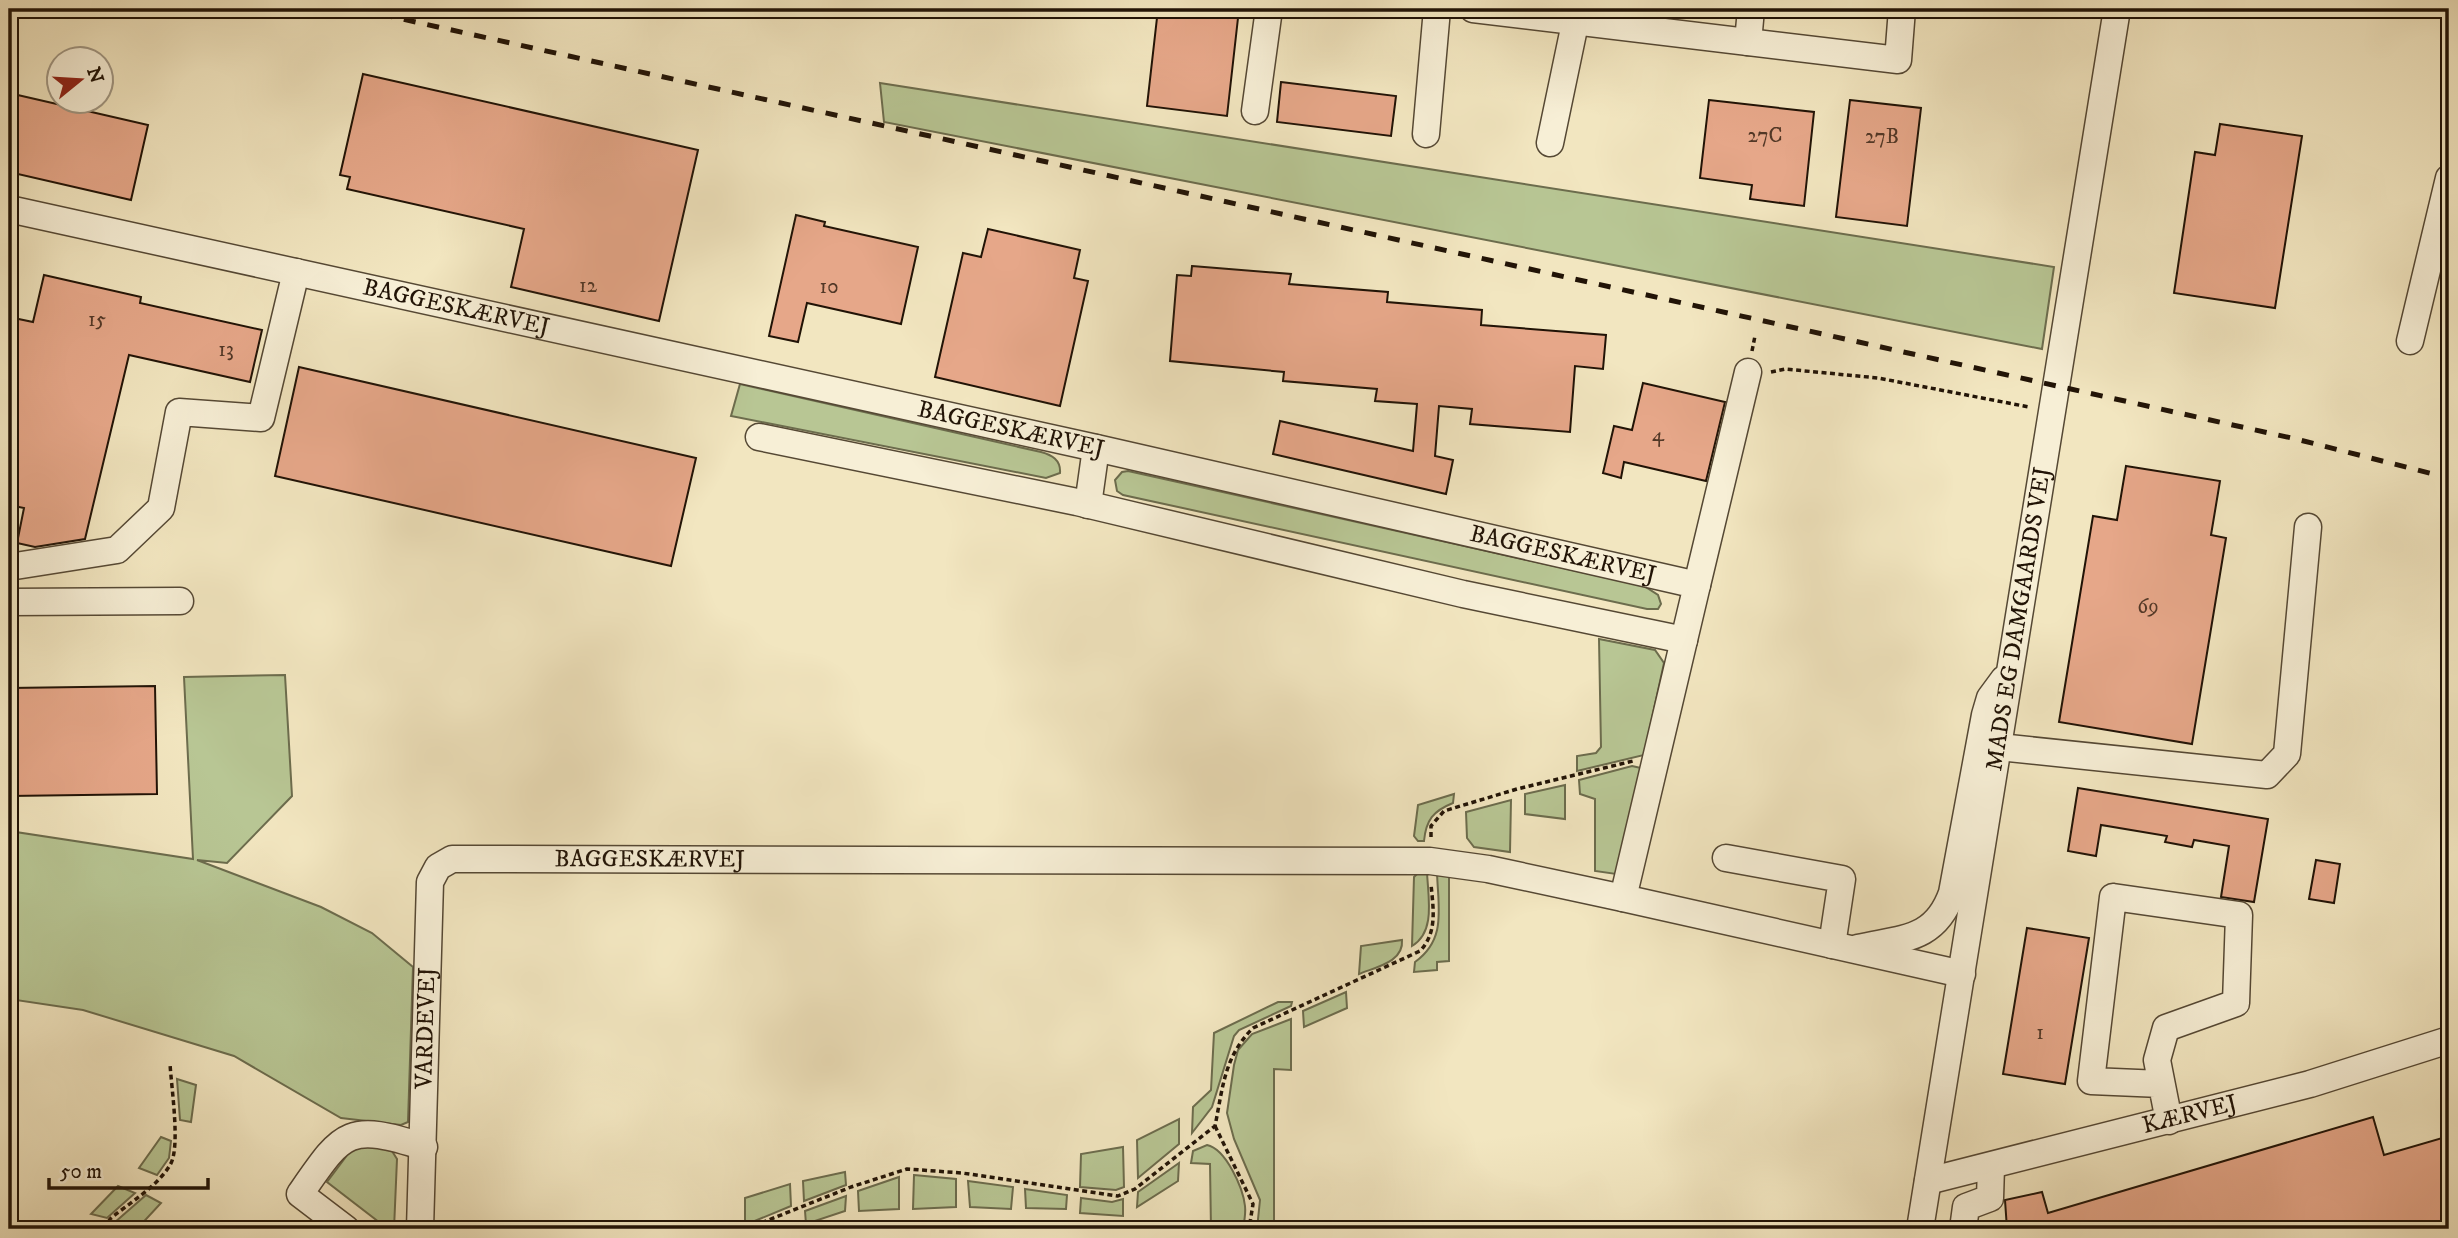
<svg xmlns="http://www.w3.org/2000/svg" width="2458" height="1238" font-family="'IM FELL DW Pica',serif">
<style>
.green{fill:#b8c694;stroke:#6c6c4d;stroke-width:2}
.building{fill:#e6a789;stroke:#211306;stroke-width:2}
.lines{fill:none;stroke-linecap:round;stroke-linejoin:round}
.minor-casing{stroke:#554834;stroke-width:29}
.path{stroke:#211306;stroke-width:3.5;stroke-dasharray:5 3.5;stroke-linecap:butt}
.minor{stroke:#f7efd6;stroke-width:26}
.rail{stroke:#211306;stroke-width:5;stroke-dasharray:12 12;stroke-linecap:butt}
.labels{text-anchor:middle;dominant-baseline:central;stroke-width:5;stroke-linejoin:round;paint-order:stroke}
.number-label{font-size:21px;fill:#523827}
.street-label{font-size:24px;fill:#211306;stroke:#f7efd6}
</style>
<rect width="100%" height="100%" fill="#f2e6c0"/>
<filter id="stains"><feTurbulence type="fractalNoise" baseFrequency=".00286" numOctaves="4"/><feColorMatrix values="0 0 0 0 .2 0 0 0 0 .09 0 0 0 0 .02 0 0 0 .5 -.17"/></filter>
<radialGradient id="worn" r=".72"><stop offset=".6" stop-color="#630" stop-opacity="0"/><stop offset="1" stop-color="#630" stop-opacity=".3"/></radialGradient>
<g class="green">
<polygon points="880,83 2054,267 2042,349 884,122"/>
<path d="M740 384 1041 452C1052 455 1061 460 1060 473L1046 478 731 416Z"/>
<polygon points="1128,471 1644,586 1658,595 1661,604 1658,609 1647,609 1123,495 1117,491 1115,480 1122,472"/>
<polygon points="1599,639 1655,650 1664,663 1644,755 1577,771 1577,756 1596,753 1601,747"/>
<polygon points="285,675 292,796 227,863 197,860 321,907 372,933 413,967 408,1122 401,1125 341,1118 234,1056 83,1010 9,999 9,831 193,859 184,677"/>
<polygon points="1632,766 1641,768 1616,874 1595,871 1595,799 1580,794 1579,780"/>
<polygon points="1565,785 1565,819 1525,814 1525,794"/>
<path d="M1454 794 1453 803C1433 811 1426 820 1424 841H1418L1414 836 1418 805Z"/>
<polygon points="1511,800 1510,852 1474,847 1467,838 1466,812"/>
<path d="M1420 871 1427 872C1428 897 1436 932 1412 946L1414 877Z"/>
<path d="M1437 872 1449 876V961L1437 962V970L1414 972 1415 962C1447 939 1438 908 1437 872Z"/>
<path d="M1402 940C1404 962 1376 967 1359 974L1361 946Z"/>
<polygon points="1346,992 1347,1008 1304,1027 1303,1011"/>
<polygon points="1278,1002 1292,1002 1291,1006 1239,1030 1234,1036 1212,1107 1192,1133 1193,1107 1211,1090 1214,1033"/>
<polygon points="1291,1019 1291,1070 1274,1069 1274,1229 1257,1229 1260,1200 1234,1139 1227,1113 1234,1065 1238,1050 1252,1034"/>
<polygon points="177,1079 196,1085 191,1122 180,1120"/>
<polygon points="1179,1119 1179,1144 1138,1178 1137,1140"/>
<polygon points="161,1137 171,1141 169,1158 157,1175 139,1168"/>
<polygon points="369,1145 392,1151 397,1159 394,1229 388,1229 327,1182 351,1150"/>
<path d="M1207 1145C1226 1149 1243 1188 1245 1206 1246 1214 1244 1222 1243 1229H1211L1210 1164 1191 1163 1193 1151Z"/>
<polygon points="1123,1147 1124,1187 1116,1190 1080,1187 1081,1154"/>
<polygon points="1179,1163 1178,1181 1137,1207 1138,1192"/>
<polygon points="845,1172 846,1185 804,1201 803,1181"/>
<polygon points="914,1175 956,1179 956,1207 913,1209"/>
<polygon points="899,1177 899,1209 859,1211 858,1191"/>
<polygon points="968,1181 1013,1187 1011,1209 970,1207"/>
<polygon points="790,1184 791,1206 745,1225 745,1198"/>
<polygon points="118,1186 135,1193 107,1218 91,1214"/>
<polygon points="1025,1189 1067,1195 1066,1209 1026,1208"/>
<polygon points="146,1195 161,1203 137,1229 114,1223"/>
<polygon points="846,1196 845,1211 806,1224 805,1211"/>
<polygon points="1081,1198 1112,1202 1123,1199 1123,1216 1080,1213"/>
</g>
<g class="building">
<polygon points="1158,9 1239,9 1227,116 1147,106"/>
<polygon points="363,74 698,150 659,321 511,287 524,229 347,189 350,177 340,175"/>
<polygon points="1281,82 1396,96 1391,136 1277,122"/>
<polygon points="9,93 148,125 131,200 9,172"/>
<polygon points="1709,100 1814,112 1804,206 1750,199 1752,185 1700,178"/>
<polygon points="1850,100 1921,108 1907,226 1836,217"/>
<polygon points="2220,124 2302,136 2275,308 2174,293 2195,152 2215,155"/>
<polygon points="796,215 825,222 824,226 918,247 901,324 807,303 798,342 769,336"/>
<polygon points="988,229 1080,250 1074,278 1088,281 1060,406 935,377 963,253 981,257"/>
<polygon points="1192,266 1291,274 1289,284 1388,292 1387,302 1482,310 1481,325 1606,335 1603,369 1575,366 1570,432 1470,424 1472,409 1439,406 1435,456 1453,460 1446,494 1273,454 1280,421 1413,451 1417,404 1375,401 1377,389 1283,381 1284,372 1170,361 1177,275 1191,276"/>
<polygon points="44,275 141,297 140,303 262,330 250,382 129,355 85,539 35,547 17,543 24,508 9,505 9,317 33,322"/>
<polygon points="299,367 696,458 671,566 275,476"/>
<polygon points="1643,383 1725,402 1706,481 1624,462 1621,478 1603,473 1614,426 1632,430"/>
<polygon points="2126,466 2220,481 2211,535 2226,538 2192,744 2059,722 2093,516 2117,520"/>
<polygon points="155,686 157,794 9,796 9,688"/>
<polygon points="2078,788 2268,819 2254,902 2221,897 2229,846 2194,840 2192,847 2165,842 2167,836 2101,825 2096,856 2068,851"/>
<polygon points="2316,860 2340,864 2334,903 2309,899"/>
<polygon points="2027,928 2089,938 2065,1084 2003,1074"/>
<polygon points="2373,1117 2384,1155 2449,1136 2449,1229 2007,1229 2005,1200 2042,1192 2048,1213"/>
</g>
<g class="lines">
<defs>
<g id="minor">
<polyline points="1473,9 1898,60 1902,9"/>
<polyline points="1748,42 1751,9"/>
<polyline points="1255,111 1269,9"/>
<polyline points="1426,134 1437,9"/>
<polyline points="1550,143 1578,9"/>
<path id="s1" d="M9 209 1096 448 1697 585 1623 898 1962 974"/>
<polyline points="2410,341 2449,178"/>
<polyline points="759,437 1077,502 1463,594 1684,640"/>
<polyline points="1088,505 1096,448"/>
<polyline points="9,567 117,550 161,508 179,412 261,418 296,272"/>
<polyline points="1697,585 1748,372"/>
<polyline points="9,602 180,601"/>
<polyline points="1999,747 2267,775 2287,754 2308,527"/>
<polyline points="1726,858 1842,879 1832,945"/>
<path d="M1858 948C1902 938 1935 941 1952 893L1985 715 1990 698 2004 679"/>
<polyline points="2161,1084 2091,1081 2113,897 2239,915 2236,1003 2166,1028 2157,1060 2169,1121"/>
<path id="s2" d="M1928 1181 2310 1084 2449 1040"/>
<path d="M346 1229 300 1194C343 1132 347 1122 424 1147"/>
<path id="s3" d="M420 1229 430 882 438 867 452 859 1430 861 1488 869 1623 898"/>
<path id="s4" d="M1920 1229 2117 9"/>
<polyline points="1963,1229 1966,1207 1990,1198 1991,1166"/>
</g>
</defs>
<use href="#minor" class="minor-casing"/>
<g class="path">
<polyline points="1752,351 1755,336"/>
<polyline points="1771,372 1785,369 1878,378 2029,407"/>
<polyline points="1431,837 1431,826 1444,811 1517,789 1633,761"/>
<polyline points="1215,1126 1253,1204 1249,1229"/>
<path d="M105 1229 110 1219C129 1203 157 1187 170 1165 181 1148 171 1086 170 1063"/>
<path d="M746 1229 851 1187 907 1169 962 1173 1118 1196 1135 1189 1215 1126C1223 1087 1224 1057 1253 1028L1420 951C1438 932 1433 908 1431 884"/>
</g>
<use href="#minor" class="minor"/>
<polyline class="rail" points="357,9 2296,439 2449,478"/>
</g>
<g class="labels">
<g class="number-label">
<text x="1765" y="136">27C</text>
<text x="1882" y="137">27B</text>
<text x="588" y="286">12</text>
<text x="829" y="287">10</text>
<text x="97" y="320">15</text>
<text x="226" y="350">13</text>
<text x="1658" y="435">4</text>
<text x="2148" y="607">69</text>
<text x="2040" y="1033">1</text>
</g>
<g class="street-label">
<text stroke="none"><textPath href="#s1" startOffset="458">BAGGESKÆRVEJ</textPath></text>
<text stroke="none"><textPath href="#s1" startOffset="1026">BAGGESKÆRVEJ</textPath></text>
<text stroke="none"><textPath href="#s1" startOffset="1592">BAGGESKÆRVEJ</textPath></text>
<text stroke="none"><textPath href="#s4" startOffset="618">MADS EG DAMGAARDS VEJ</textPath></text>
<text stroke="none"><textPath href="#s3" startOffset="578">BAGGESKÆRVEJ</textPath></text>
<text stroke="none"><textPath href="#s3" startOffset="201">VARDEVEJ</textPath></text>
<text stroke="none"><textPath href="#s2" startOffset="270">KÆRVEJ</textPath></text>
</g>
</g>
<rect width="2458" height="1238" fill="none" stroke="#f2e6c0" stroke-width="35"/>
<rect x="10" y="10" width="2437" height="1217" fill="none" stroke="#211306" stroke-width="3.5"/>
<rect x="18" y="18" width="2423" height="1203" fill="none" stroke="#211306" stroke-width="2"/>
<g transform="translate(80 80) rotate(72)"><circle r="33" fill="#f7efd6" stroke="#a19783" stroke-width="2"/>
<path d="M0-5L12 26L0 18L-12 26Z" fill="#8f2418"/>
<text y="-10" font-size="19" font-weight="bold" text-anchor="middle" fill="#211306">N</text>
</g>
<path d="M49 1178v10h159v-10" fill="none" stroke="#211306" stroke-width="3.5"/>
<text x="60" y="1178" font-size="21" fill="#211306" stroke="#f7efd6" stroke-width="5" paint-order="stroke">50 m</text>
<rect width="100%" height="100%" filter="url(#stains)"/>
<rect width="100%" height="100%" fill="url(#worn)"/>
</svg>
